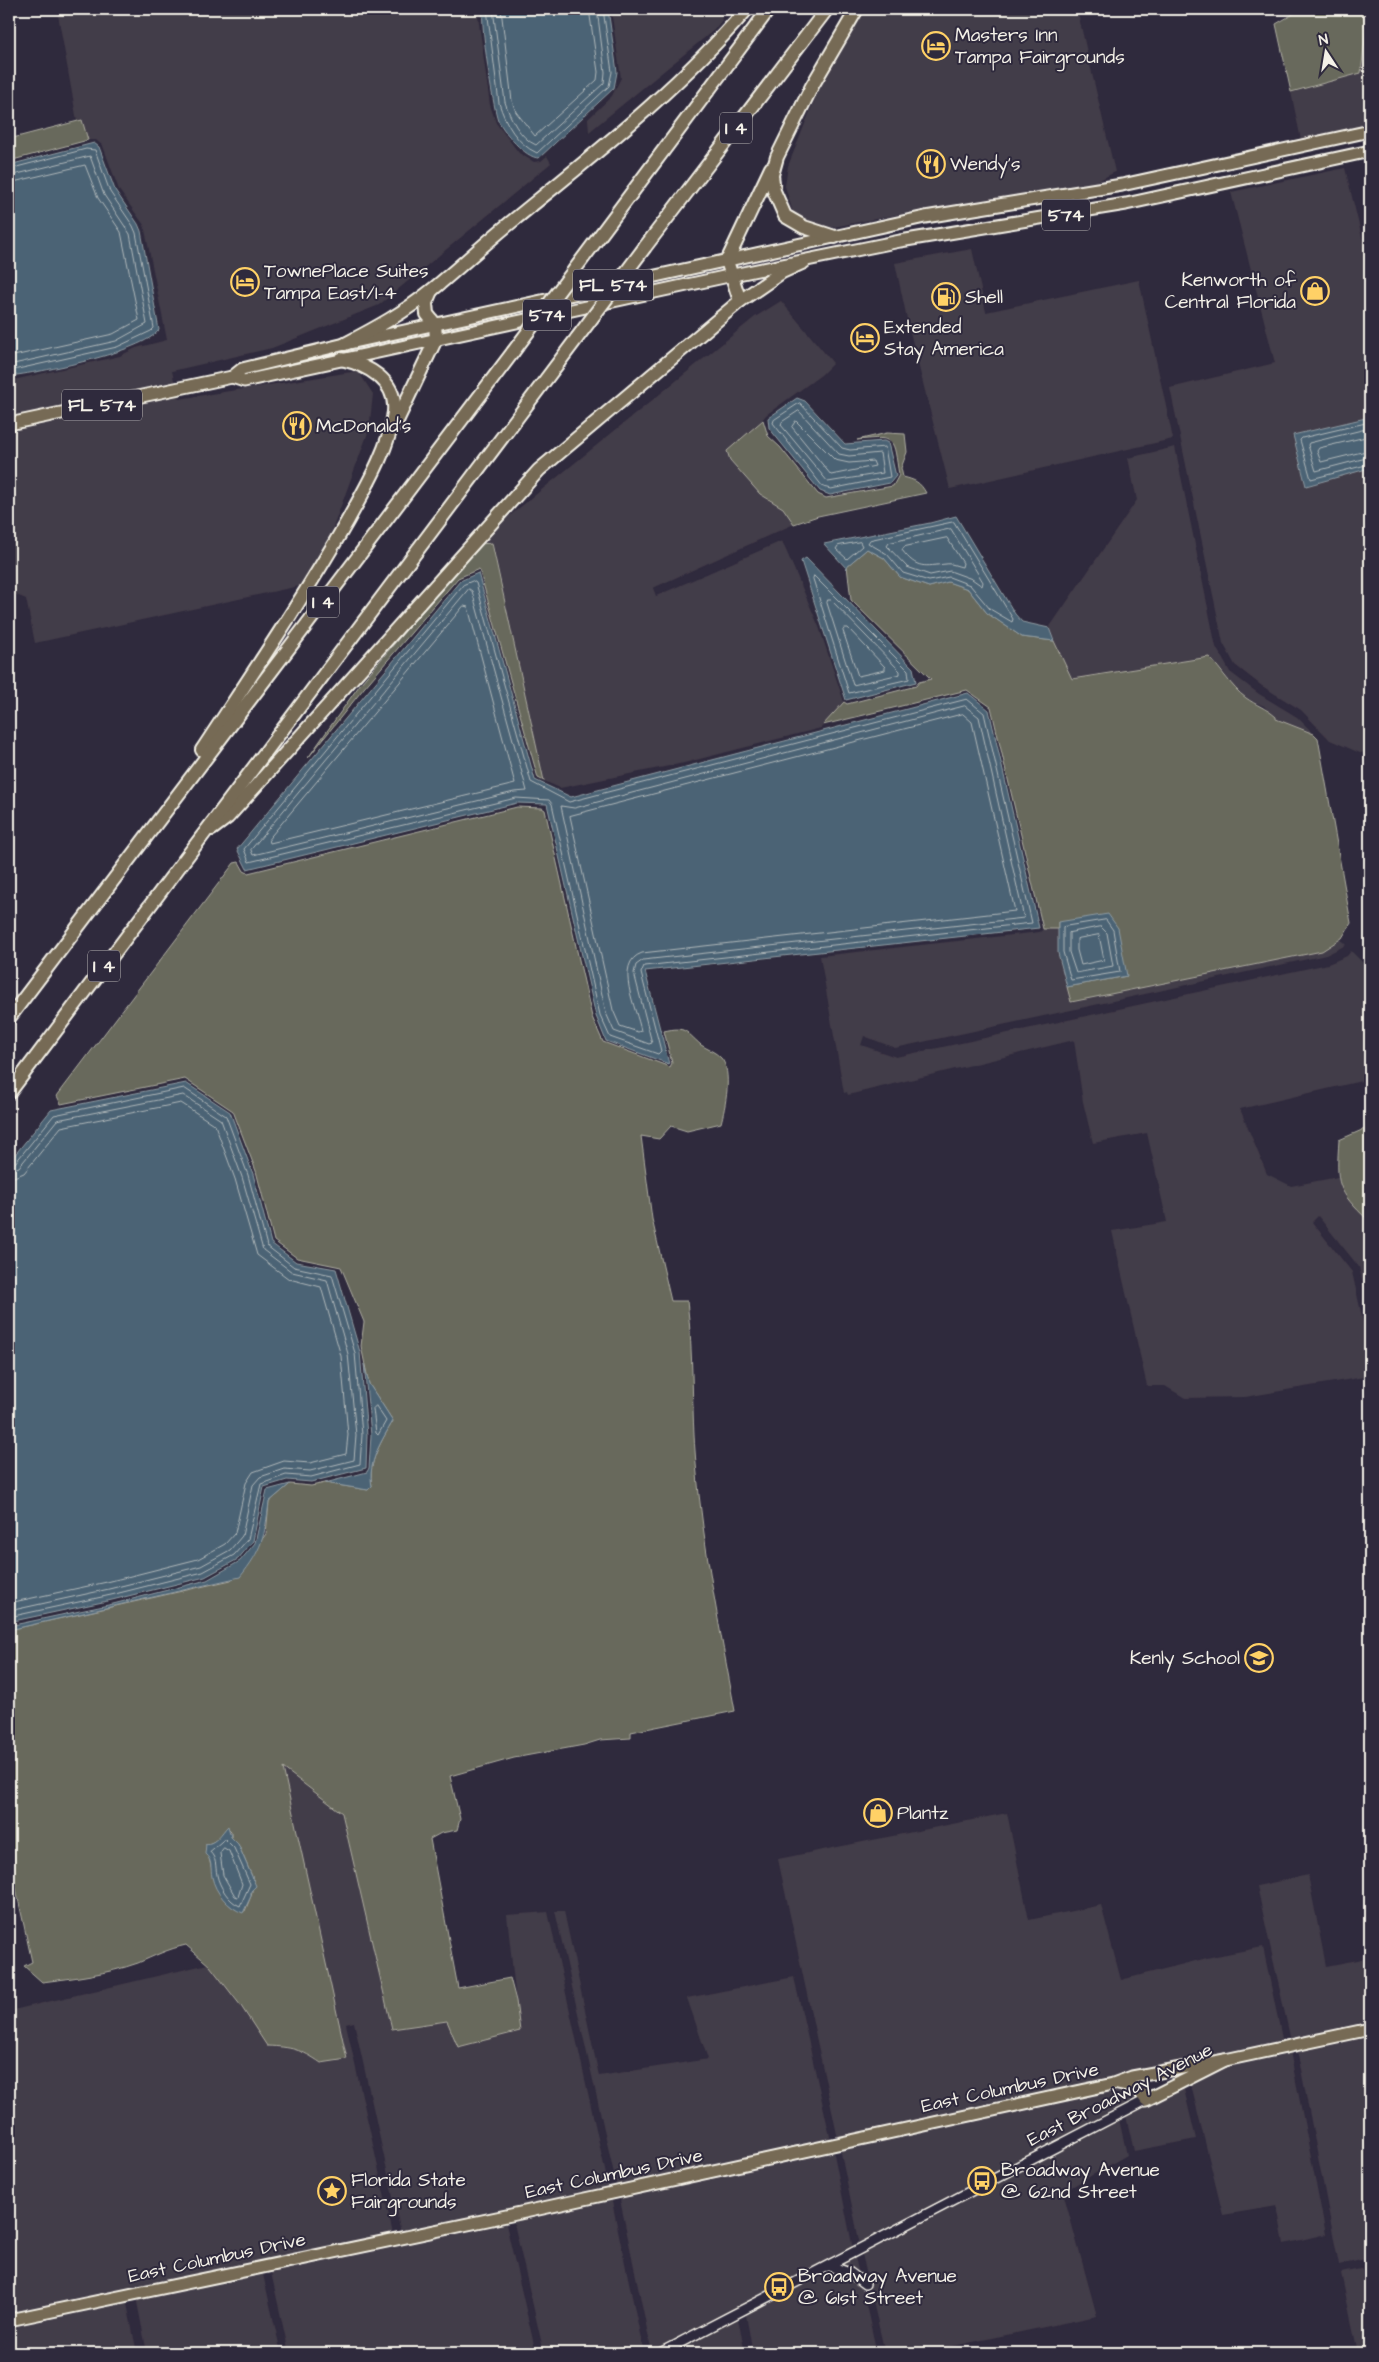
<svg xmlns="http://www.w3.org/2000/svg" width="1379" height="2362" font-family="'Architects Daughter',sans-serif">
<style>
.built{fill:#433c48}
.green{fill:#67695b;stroke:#aeada2;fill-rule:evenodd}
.water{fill:#4b6375;stroke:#8f9ca3}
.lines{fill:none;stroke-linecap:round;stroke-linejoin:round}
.shore{stroke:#b0b8ba;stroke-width:1}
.minor-casing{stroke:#f4f1e8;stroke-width:12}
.major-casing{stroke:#f4f1e8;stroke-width:15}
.highway-casing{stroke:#f4f1e8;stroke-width:16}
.minor{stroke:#2f2a3d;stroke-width:9}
.major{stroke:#766a54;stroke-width:11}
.highway{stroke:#766a54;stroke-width:12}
.highway-bridge-casing{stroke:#f4f1e8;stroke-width:16;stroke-linecap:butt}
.highway-bridge{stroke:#766a54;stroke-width:12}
.labels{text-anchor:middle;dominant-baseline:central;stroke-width:4;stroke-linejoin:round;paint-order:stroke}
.shield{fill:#2f2a3d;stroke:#b9b5b5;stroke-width:1}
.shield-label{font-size:18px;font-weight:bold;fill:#f4f1e8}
.poi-label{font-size:19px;fill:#f4f1e8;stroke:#2f2a3d;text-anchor:start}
.street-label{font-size:19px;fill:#f4f1e8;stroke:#2f2a3d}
</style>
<rect width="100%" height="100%" fill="#2f2a3d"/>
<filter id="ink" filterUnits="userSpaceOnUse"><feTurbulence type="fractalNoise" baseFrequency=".02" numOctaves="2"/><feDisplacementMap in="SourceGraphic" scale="10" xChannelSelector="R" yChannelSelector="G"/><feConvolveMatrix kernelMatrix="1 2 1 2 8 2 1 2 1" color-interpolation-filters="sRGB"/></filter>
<g filter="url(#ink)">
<g class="built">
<polygon points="57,9 477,9 490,105 496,123 519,153 534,162 541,161 547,156 551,163 379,305 272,348 172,371 175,385 9,420 9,381 120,356 136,348 167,340 144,225 119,190 103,146 96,140 88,140 82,120 77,121"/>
<polygon points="611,9 719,9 722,20 714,30 589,132 588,119 612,96 621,78"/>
<polygon points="862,9 1077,9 1115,172 1096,182 928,209 823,229 794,216 785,186 788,166 829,64"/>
<polygon points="1362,9 1370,9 1370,124 1301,140 1291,92 1361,73 1366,30"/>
<polygon points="1345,168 1370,270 1370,417 1294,435 1306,486 1370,468 1370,751 1360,753 1330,740 1301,710 1262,686 1235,665 1223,643 1170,388 1275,363 1231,192"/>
<polygon points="972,249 986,312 1139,280 1173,439 950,489 909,328 895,263"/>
<polygon points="781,301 833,363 821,375 766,415 730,460 760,494 783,508 794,524 653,588 656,596 782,541 819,627 844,702 821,728 684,763 560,788 544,781 493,544 479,544 492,530 755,317"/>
<polygon points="358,371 373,394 369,430 331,533 311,576 304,585 35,643 26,599 9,592 9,429 177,393 179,399"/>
<polygon points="1175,447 1216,647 1230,672 1259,694 1297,717 1314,734 1276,719 1264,706 1247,699 1232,686 1224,673 1209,657 1072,680 1049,628 1137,500 1128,458"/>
<polygon points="1043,929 1058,929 1058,953 1071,1002 1322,951 1340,939 1346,945 1326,955 895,1048 864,1036 861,1045 896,1057 1328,964 1347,956 1351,951 1370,970 1370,1079 1240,1109 1267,1174 1291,1186 1338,1177 1342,1191 1366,1218 1363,1238 1370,1280 1370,1316 1359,1267 1318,1216 1312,1222 1352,1272 1370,1352 1370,1376 1245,1397 1185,1398 1165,1386 1147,1386 1112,1231 1167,1222 1147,1133 1093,1143 1083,1102 1074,1040 848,1095 847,1092 844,1093 820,956 1040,932"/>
<polygon points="283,1767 342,1813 392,2029 447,2021 519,2031 507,1915 548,1912 609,2188 401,2233 354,2022 346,2024 393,2234 9,2316 9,2011 208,1964 241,2006 267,2046 285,2046 303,2050 321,2063"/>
<polygon points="1007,1813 1029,1920 1101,1905 1121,1980 1211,1957 1263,1947 1283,2043 1164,2065 1113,2079 838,2139 778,1859"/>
<polygon points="1308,1875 1326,1966 1363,1959 1370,1993 1370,2024 1291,2041 1257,1886"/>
<polygon points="555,1911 564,1911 599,2076 708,2059 687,1998 794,1977 831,2141 617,2187"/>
<polygon points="1370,2033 1370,2258 1339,2265 1297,2049"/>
<polygon points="1290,2051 1326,2234 1284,2244 1277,2206 1223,2215 1190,2081 1226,2064"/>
<polygon points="1183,2085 1196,2139 1134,2151 1126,2116"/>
<polygon points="1114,2088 1131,2090 1140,2098 860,2245 840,2148"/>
<polygon points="1119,2119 1127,2155 1063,2192 1097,2316 920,2353 885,2353 862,2254"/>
<polygon points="833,2149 853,2249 652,2353 619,2195"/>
<polygon points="611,2197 644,2353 544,2353 513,2219"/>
<polygon points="505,2220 536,2353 289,2353 270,2268"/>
<polygon points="855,2257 877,2353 753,2353 746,2315"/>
<polygon points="1370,2267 1370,2353 1358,2353 1341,2273"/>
<polygon points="262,2270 281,2353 147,2353 136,2297"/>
<polygon points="126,2299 137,2353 9,2353 9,2325"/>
<polygon points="738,2319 745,2353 670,2353"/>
</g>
<g class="green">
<polygon points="1302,9 1362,9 1366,30 1361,73 1291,92 1276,24"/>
<polygon points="82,120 88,140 9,161 9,139"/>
<path d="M763 420 768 436 780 447 818 494 826 498 893 486 899 475C893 437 897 436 857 440L887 433 905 434 907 452 901 468 903 477C915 480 920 482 926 493L818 516 794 524 783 508 760 494 730 460 727 451Z"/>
<polygon points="492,543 544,781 538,778 479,569 458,578 364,688 308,758 361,683 479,544"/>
<path d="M867 549 884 558 900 577 929 587 948 582 968 589 987 613 1022 637 1054 641 1072 679 1209 657C1222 670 1231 687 1246 698 1256 705 1266 708 1276 717V719L1314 734 1318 738 1351 923 1342 938 1322 951 1071 1002 1067 987 1127 976 1058 922V929H1043L991 707 967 690 823 725 844 702 847 704 916 686 919 682 931 679 851 600 847 566Z"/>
<path d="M517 807 542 808 545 810 592 1017 603 1042 670 1067 672 1063 664 1031C686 1026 685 1031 701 1045 707 1049 716 1052 721 1058 733 1071 725 1108 721 1123L687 1131 671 1126 659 1139 641 1136 652 1219 671 1301H687C694 1355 691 1409 696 1464 703 1547 720 1629 735 1711L631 1732V1738L600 1740 584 1745 514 1758 450 1776 460 1819 457 1830 441 1833 430 1839 458 1988 510 1978 516 2001 520 2031 458 2047 447 2021 392 2029 342 1813 283 1768 347 2059 321 2063C301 2049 291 2047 267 2046L241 2006 210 1966 186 1945C168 1949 154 1956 138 1963 107 1974 74 1978 42 1982L24 1966 32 1962 9 1857V1630L231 1580 266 1534 269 1502 290 1484 311 1486 325 1483 368 1490 372 1486C367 1463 382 1440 393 1421L369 1384 361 1346 364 1322 341 1267 297 1258 274 1241 256 1171 233 1111 185 1079 61 1104 57 1096 234 863 239 862 244 871 248 873ZM227 1827 231 1831V1837L238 1844 254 1881 251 1896 245 1911C219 1913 210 1863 206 1844 216 1843 222 1835 227 1827Z"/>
<path d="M1370 1129V1220L1369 1221C1336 1190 1336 1184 1339 1140L1362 1130Z"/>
</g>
<g class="water">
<path d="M483 9H608L617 72 614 88 539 158C525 158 504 132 498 120 493 107 480 22 483 9Z"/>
<path d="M94 143 99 147 115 190 138 224 141 231 159 330C143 352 38 373 9 376V165Z"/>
<polygon points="797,398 805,401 845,444 884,441 888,443 896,476 890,483 830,495 820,491 769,428 768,418"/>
<polygon points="1370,417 1370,468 1306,486 1293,435"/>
<polygon points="956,516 1015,614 1022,622 1049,628 1054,641 1022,637 987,613 968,589 948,582 929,587 900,577 884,558 867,549 847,566 847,569 824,544 930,523"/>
<polygon points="806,558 913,668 916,682 846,700 801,561"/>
<polygon points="478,573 535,780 571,797 968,693 989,710 1039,928 645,971 669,1064 606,1041 596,1016 547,804 517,803 247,869 237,849 460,581"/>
<polygon points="1108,914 1118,928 1127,976 1067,987 1058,953 1058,922"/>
<polygon points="186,1083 230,1112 253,1174 271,1243 296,1262 336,1269 360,1352 367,1435 366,1468 311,1482 287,1480 264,1487 253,1541 238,1559 205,1577 112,1600 9,1622 9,1162 51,1110"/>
<path d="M364 1364 369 1384 393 1421C382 1440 367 1463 372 1486L368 1490 325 1483 367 1472 369 1468 371 1435Z"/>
<path d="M290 1484 269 1502C265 1536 262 1550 240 1577L9 1630V1626L113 1604 207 1580 240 1561 255 1543 267 1490Z"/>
<path d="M228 1826 231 1837 238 1844 256 1886 251 1891V1896L243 1913C228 1908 215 1892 212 1877 210 1867 213 1861 205 1854L206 1844C217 1843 221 1833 228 1826Z"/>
</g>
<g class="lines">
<g class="shore">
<path d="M487 9 499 103C505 123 517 144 537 153L609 86 612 72 603 9"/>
<path d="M493 9 505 102C510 118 520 138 536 145L604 83 605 72 597 9"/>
<polyline points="501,9 512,101 516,112 535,136 597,80 598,72 589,9"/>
<polyline points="9,169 86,149 95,150 110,192 133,226 136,233 154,328 151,331 117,347 9,371"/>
<polyline points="9,176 90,156 104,195 130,234 147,324 116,341 9,365"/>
<polyline points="9,183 85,165 98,198 121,232 139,320 113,334 9,357"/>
<polygon points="800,403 842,448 850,450 885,447 890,477 831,489 823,487 773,423 774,420"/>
<polygon points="799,411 839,454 849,456 880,453 883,473 828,482 781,425 782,422"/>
<polygon points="796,421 835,460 849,463 873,461 875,466 831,475 792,427"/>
<polyline points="1370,422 1302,438 1300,440 1311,479 1370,464"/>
<polyline points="1370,428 1309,443 1308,445 1316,471 1370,457"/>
<polyline points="1370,436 1319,448 1317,451 1321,462 1370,450"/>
<polygon points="954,522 1013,619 1012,622 990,609 970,585 949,577 929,581 903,573 887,554 868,543 870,540"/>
<polygon points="951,529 983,582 982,586 972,579 950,571 930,575 907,567 887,546 889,543"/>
<path d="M947 538 963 563 962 567C957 566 951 563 946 564 925 566 917 570 902 550L904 547Z"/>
<polygon points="860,542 862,546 847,559 836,549 838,546"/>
<polygon points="814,576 908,670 909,679 849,693 813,579"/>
<polygon points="473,581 476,583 531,782 569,802 967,699 984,713 1032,923 644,966 641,973 661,1051 658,1054 610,1037 600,1015 552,804 549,800 516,798 249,862 244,849 463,585"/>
<polygon points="469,589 472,591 527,791 514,792 253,855 251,850"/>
<polygon points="828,600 831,600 900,671 900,674 853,685 827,603"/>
<polygon points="464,606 468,607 515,784 270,843 269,839"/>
<polygon points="845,628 848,628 885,667 885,670 858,676 843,631"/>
<polygon points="965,706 979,717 1024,918 643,960 636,965 634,973 652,1043 649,1044 614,1031 606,1013 561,806 574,808"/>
<path d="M963 714 972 722 1015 911 642 953C613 963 637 1009 641 1031L638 1032 620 1026 613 1010 570 816Z"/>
<polygon points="1106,920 1113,930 1120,972 1071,980 1063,952 1063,927"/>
<polygon points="1101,927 1107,933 1113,966 1076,973 1069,952 1069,933"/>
<polygon points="1099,935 1104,960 1081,965 1077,950 1077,939"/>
<polyline points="9,1165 15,1163 54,1115 184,1088 226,1116 248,1175 267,1246 294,1267 332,1275 355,1353 362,1435 360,1464 311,1477 286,1475 261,1484 248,1539 234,1555 203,1572 111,1595 9,1617"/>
<polyline points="9,1171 19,1167 57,1120 183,1095 221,1120 242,1177 263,1250 292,1272 327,1280 348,1354 356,1435 354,1460 310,1471 284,1469 260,1477 253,1485 242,1536 230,1550 201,1566 109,1589 9,1611"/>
<polyline points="9,1179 24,1173 61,1127 181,1103 215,1125 235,1179 257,1255 289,1279 321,1287 341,1356 348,1435 346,1454 310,1463 284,1461 253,1472 246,1483 235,1533 225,1544 198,1559 107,1582 9,1603"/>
<polygon points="376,1406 386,1421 378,1435 376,1433 373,1409"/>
<path d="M225 1839 234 1848 250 1884 240 1906C229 1902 219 1886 217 1875 215 1865 217 1859 210 1852Z"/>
<polygon points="224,1848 229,1851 242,1884 238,1897 235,1896 223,1875 220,1853"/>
</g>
<defs>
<g id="minor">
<polyline points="829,2266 850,2273 865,2284"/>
<polyline points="660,2353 1146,2100"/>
</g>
<g id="major">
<polyline points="232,377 244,381 733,275 900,241 1126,204 1370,151"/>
<polyline points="9,424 232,377 242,369 345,344 925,217 1122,185 1370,131"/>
<polyline points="1118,2084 1137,2088 1146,2100 1225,2060 1370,2029"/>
<polyline points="9,2320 511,2215 1113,2084 1132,2077 1225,2060"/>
</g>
<g id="highway">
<polyline points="835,237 804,227 785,216 774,191 772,175 777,157 812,86 857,9"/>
<polyline points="645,247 827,9"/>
<polyline points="575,269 769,9"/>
<polyline points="740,301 727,261 771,168"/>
<path d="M345 344C376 328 405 312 432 290 460 267 486 242 515 219 597 152 678 89 747 9"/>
<polyline points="395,425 436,339 435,324 427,314 426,303 431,291"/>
<path d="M202 750C252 674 303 599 348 520 365 489 390 447 394 412 397 380 367 365 341 359"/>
<polyline points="212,829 228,817 539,470 740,301 782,272 804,262"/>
<polyline points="9,1018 513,352"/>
<polyline points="9,1093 577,338"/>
</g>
</defs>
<use href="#minor" class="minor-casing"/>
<use href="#major" class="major-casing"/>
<use href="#highway" class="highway-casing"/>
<use href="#minor" class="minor"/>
<use href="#major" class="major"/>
<use href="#highway" class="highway"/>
<defs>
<g id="highway-bridge">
<polyline points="577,338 645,247"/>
<polyline points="513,352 575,269"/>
</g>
</defs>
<use href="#highway-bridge" class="highway-bridge-casing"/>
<use href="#highway-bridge" class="highway-bridge"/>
</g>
</g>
<defs>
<symbol id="hotel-ring" viewBox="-11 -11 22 22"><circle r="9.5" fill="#2f2a3d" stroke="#ffd166" stroke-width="1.5"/><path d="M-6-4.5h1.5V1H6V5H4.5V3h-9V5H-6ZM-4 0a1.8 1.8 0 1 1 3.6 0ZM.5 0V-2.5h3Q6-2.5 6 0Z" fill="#ffd166"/></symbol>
<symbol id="restaurant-ring" viewBox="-11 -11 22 22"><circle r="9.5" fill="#2f2a3d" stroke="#ffd166" stroke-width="1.5"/><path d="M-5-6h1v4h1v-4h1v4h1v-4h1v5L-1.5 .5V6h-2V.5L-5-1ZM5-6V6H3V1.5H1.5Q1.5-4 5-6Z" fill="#ffd166"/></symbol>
<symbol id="shop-ring" viewBox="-11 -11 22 22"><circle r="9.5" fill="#2f2a3d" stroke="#ffd166" stroke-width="1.5"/><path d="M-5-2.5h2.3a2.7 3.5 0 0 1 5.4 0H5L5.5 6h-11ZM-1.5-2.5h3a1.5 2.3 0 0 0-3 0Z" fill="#ffd166"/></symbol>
<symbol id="fuel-ring" viewBox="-11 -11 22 22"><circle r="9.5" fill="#2f2a3d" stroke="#ffd166" stroke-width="1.5"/><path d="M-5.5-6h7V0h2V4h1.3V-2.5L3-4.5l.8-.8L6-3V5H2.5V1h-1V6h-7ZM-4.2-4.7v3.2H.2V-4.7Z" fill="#ffd166"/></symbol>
<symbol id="school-ring" viewBox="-11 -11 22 22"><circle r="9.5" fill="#2f2a3d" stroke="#ffd166" stroke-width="1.5"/><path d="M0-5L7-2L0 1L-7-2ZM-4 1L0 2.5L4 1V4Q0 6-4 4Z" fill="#ffd166"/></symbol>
<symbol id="bus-ring" viewBox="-11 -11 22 22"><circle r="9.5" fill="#2f2a3d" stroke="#ffd166" stroke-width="1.5"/><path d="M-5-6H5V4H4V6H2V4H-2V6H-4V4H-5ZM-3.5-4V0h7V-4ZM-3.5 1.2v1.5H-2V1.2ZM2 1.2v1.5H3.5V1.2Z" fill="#ffd166"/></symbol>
<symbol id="sight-ring" viewBox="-11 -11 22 22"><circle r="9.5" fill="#2f2a3d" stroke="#ffd166" stroke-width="1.5"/><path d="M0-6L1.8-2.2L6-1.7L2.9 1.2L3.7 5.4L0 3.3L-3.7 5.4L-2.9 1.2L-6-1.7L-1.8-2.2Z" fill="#ffd166"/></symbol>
</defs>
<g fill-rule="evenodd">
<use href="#hotel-ring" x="920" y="30" width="32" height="32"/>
<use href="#restaurant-ring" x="915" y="148" width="32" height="32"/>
<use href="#hotel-ring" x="229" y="266" width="32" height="32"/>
<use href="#shop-ring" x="1299" y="275" width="32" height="32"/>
<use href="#fuel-ring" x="930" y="281" width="32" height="32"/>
<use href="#hotel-ring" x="849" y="322" width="32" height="32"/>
<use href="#restaurant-ring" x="281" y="410" width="32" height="32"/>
<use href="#school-ring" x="1243" y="1642" width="32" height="32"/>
<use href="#shop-ring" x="862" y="1797" width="32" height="32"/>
<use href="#bus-ring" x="966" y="2165" width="32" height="32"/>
<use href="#sight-ring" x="316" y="2175" width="32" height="32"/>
<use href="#bus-ring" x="763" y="2271" width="32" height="32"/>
</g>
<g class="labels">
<g class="shield">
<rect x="720" y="112.5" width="32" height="31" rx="4"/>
<rect x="1042" y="199.5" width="48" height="31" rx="4"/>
<rect x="573" y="269.5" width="80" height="31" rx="4"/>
<rect x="523" y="299.5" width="48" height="31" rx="4"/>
<rect x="62" y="389.5" width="80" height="31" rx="4"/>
<rect x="307" y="586.5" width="32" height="31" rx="4"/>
<rect x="88" y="950.5" width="32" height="31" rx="4"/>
</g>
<g class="shield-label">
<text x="736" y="128">I 4</text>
<text x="1066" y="215">574</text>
<text x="613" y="285">FL 574</text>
<text x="547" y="315">574</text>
<text x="102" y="405">FL 574</text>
<text x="323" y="602">I 4</text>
<text x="104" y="966">I 4</text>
</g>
<g class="poi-label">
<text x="955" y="35">Masters Inn<tspan x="955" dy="22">Tampa Fairgrounds</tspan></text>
<text x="950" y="164">Wendy's</text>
<text x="264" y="271">TownePlace Suites<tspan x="264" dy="22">Tampa East/I-4</tspan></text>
<text x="1296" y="280" text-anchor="end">Kenworth of<tspan x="1296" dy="22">Central Florida</tspan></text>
<text x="965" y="297">Shell</text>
<text x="884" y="327">Extended<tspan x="884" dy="22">Stay America</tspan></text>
<text x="316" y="426">McDonald's</text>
<text x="1240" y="1658" text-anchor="end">Kenly School</text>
<text x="897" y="1813">Plantz</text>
<text x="1001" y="2170">Broadway Avenue<tspan x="1001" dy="22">@ 62nd Street</tspan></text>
<text x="351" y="2180">Florida State<tspan x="351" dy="22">Fairgrounds</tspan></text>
<text x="798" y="2276">Broadway Avenue<tspan x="798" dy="22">@ 61st Street</tspan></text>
</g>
<g class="street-label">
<text transform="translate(1010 2088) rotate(-12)">East Columbus Drive</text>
<text transform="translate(1120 2095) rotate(-27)">East Broadway Avenue</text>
<text transform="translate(614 2174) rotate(-12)">East Columbus Drive</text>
<text transform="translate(217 2258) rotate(-12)">East Columbus Drive</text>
</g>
</g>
<rect width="1379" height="2362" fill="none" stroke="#2f2a3d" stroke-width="30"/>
<rect x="15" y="15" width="1349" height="2332" fill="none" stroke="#f4f1e8" stroke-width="2" filter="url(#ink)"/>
<g transform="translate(1326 52) rotate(348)" stroke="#2f2a3d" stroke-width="4" paint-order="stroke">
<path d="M0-4L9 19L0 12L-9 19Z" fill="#f4f1e8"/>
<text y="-8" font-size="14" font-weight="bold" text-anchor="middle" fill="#f4f1e8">N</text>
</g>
</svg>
